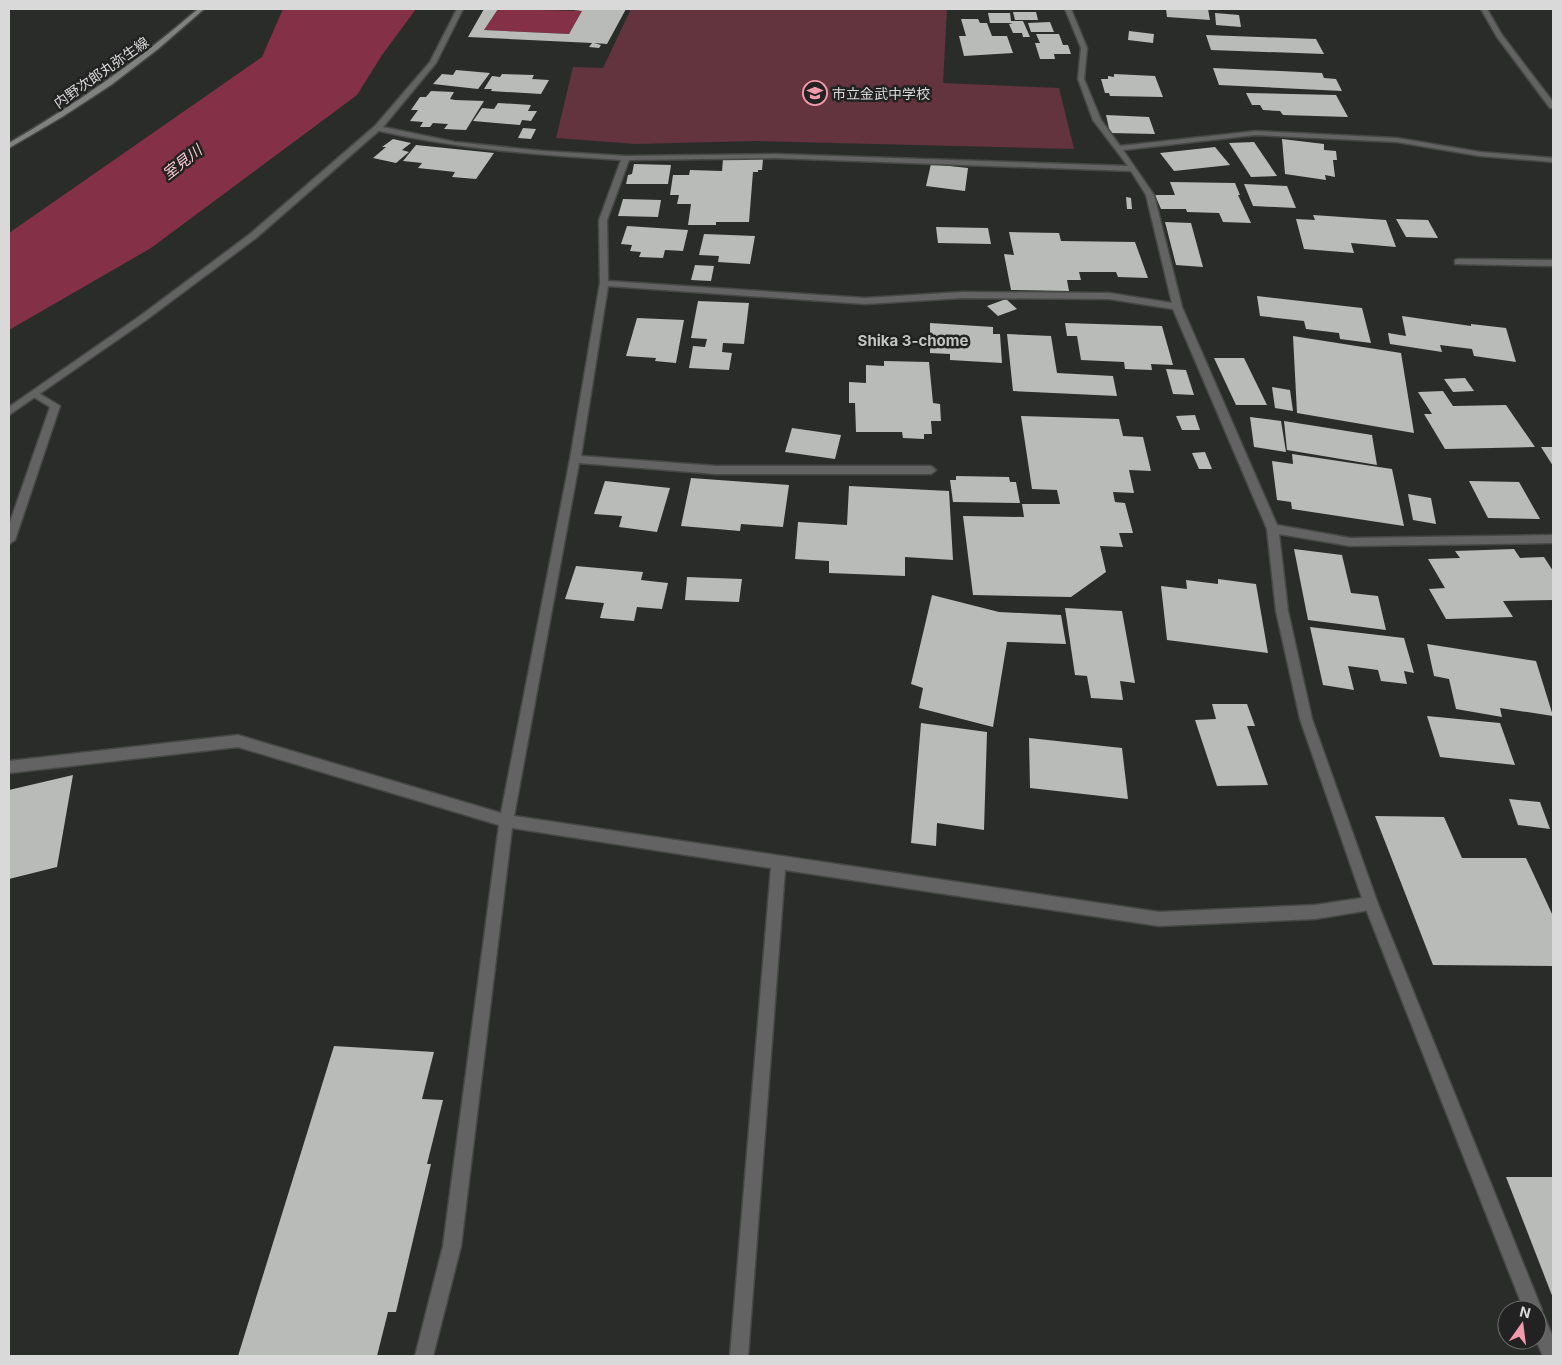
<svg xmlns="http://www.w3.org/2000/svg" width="1562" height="1365" font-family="Inter,'Noto Sans JP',sans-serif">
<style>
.green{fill:#63333e}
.water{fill:#843147}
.building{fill:#b8bbb8}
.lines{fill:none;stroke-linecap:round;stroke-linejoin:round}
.minor-casing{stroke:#464846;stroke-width:3}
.tertiary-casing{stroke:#464846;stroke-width:3}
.secondary-casing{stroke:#464846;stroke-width:3}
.minor{fill:#626362;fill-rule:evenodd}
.tertiary{fill:#626362;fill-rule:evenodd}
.secondary{fill:#808280;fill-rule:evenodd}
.labels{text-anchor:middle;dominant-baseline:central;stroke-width:5;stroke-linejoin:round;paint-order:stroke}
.far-street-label{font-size:14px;fill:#d8d9d8;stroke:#212221}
.far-poi-label{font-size:14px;fill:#d8d9d8;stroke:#212221;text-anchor:start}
.far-water-label{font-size:15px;font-style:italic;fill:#fcc9d2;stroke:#212221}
.far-neighbourhood-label{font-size:15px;font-weight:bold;fill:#c2c5c2;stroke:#212221}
</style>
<rect width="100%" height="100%" fill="#2a2c2a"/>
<polygon class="green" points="631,9 947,9 943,83 1059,88 1074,149 755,141 636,144 556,138 573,67 603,68"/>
<g class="water">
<polygon points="283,9 416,9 382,55 357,95 151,248 9,330 9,233 262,57"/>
<polygon points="498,9 582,11 569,34 484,30"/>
</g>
<g class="building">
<polygon points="484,9 498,9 484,30 569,34 582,11 565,9 626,9 607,44 594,43 601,45 599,48 589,47 592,43 468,37"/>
<polygon points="1166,9 1208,9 1210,20 1167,17"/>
<polygon points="1013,12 1036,12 1038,20 1015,20"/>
<polygon points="988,13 1010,13 1011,21 1023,21 1030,37 1023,37 1022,33 1013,33 1009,24 1013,23 990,23"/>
<polygon points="1215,13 1239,15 1241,27 1216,25"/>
<polygon points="961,19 978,19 980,23 987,23 992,36 1007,36 1013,53 964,56 959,36 966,36"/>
<polygon points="1050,22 1054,32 1031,32 1028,23"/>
<polygon points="1129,31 1154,34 1153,43 1128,40"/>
<polygon points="1036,34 1059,34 1063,45 1068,45 1071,54 1054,54 1055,59 1040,59 1035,43 1040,43"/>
<polygon points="1206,35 1316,39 1324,54 1211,50"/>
<polygon points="1213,68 1322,73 1324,78 1336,79 1342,91 1219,85"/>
<polygon points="456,70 490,73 478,89 433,84 442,74 453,75"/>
<polygon points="502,74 534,75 532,79 549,80 541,94 491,91 492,89 484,89 492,76 500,77"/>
<polygon points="1114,74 1155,76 1163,97 1110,96 1109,93 1105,93 1101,79 1108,79 1108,76 1114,77"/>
<polygon points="431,91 454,92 450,99 455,100 484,101 466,130 444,129 448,124 433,123 430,127 420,127 423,122 410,121 418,110 411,110 420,97 426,97"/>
<polygon points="1246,93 1336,95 1348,117 1283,115 1280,111 1263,110 1260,105 1252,105"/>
<polygon points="498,103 531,105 528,111 537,111 531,121 522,120 520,125 473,121 482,108 494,109"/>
<polygon points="1106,115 1149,117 1155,134 1110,133"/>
<polygon points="523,128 536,129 531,139 518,138"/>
<polygon points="393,139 411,143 402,150 409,152 396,163 373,158 386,147 382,147"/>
<polygon points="1282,139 1324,144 1324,150 1336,151 1337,160 1333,160 1335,177 1325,175 1326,180 1285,174"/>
<polygon points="1254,142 1277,176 1251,177 1229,143"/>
<polygon points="416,145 494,153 476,179 452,177 455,172 418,168 422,163 403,161"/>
<polygon points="1215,147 1230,165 1174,171 1160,153"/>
<polygon points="723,159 763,159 762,170 758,170 758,172 753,172 749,222 716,222 716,225 688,225 691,204 677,204 679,195 670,195 673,175 689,175 690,170 722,171"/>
<polygon points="634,164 671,165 668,184 626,184 628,175 632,174"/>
<polygon points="931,164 968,168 965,191 926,186"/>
<polygon points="1170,182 1235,183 1240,195 1238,195 1251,223 1223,222 1219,213 1187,212 1186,209 1161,209 1155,195 1175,195"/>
<polygon points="1244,184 1287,186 1296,208 1253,206"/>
<polygon points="1126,197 1131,198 1132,209 1127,209"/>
<polygon points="623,199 661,200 658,217 618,216"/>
<polygon points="1313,215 1386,220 1396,247 1351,243 1354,253 1304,249 1296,219 1315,220"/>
<polygon points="1396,219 1428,220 1438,238 1406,237"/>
<polygon points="1165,222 1191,223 1203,267 1176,265"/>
<polygon points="627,226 688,230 683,251 665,250 663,258 639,257 641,252 630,251 632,245 621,244"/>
<polygon points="936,227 988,228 991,244 938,243"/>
<polygon points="1009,232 1059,233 1061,241 1135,242 1148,278 1118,277 1116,272 1079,272 1081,280 1067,280 1069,291 1011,290 1004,254 1014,255"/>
<polygon points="704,234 755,236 750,264 718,262 719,256 699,255"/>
<polygon points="695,265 714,266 711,281 691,280"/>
<polygon points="1257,296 1362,308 1371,343 1340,339 1339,333 1306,329 1304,321 1260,316"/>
<polygon points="1006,299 1017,309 998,316 987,306"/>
<polygon points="698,301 749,303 744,344 723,343 722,352 732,353 729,370 689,368 693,346 705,347 707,339 691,338"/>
<polygon points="1402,316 1471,326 1471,324 1506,328 1516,362 1474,356 1472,349 1440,345 1442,352 1390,344 1388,333 1406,336"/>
<polygon points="637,318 684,320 676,363 655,361 656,358 626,356"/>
<polygon points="930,323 993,327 993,334 1000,334 1002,363 950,360 950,354 930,353"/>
<polygon points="1065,323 1162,326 1173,365 1151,364 1152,370 1125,369 1124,362 1081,360 1077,336 1067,336"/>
<polygon points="1007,334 1051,336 1057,373 1113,376 1117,396 1013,391"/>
<polygon points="1293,336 1401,353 1414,433 1297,413"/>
<polygon points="1214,358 1244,358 1267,405 1236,405"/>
<polygon points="884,361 929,362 933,403 940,404 941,421 931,421 932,434 924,434 924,439 903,438 902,432 856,432 855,403 849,403 849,382 866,383 866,365 884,366"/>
<polygon points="1166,369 1186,370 1194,395 1173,394"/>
<polygon points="1465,378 1474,391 1453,392 1444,379"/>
<polygon points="1272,387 1290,390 1293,411 1275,408"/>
<polygon points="1443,391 1453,406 1506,405 1535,447 1445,449 1424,414 1432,414 1418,392"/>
<polygon points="1195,415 1200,430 1182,430 1176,416"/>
<polygon points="1021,416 1119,419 1123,436 1143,437 1151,471 1129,470 1134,493 1113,492 1115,502 1125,503 1133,533 1119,533 1123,547 1100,546 1106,572 1071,597 973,595 963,516 1024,517 1022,504 1060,504 1057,490 1032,489"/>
<polygon points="1250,417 1281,421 1286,452 1254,447"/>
<polygon points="1284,421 1372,435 1377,465 1287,450"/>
<polygon points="792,428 841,435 835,459 785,452"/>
<polygon points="1541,447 1553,447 1553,466"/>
<polygon points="1205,452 1212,469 1199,469 1192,453"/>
<polygon points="1292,454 1392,469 1404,526 1292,509 1291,502 1277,500 1272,461 1293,464"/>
<polygon points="956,476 1009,477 1010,482 1016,482 1020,503 953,502 950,480 956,480"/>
<polygon points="691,478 789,485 783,527 741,524 740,531 681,526"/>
<polygon points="605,481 670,488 657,532 619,527 622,516 594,514"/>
<polygon points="1469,481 1519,482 1540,519 1488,518"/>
<polygon points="849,486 949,491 953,560 905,557 905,576 829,573 829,561 795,559 798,522 847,525"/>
<polygon points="1408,494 1431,498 1436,524 1413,520"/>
<polygon points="1294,549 1342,555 1351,593 1378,596 1386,630 1308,620"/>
<polygon points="1514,549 1520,558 1544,557 1553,571 1553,600 1503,601 1513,617 1446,619 1429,589 1445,588 1428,559 1460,558 1455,551"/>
<polygon points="576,566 643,572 641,580 668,583 662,609 637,607 634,621 600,618 604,603 565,599"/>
<polygon points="687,577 742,579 739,602 685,600"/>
<polygon points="1218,579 1256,584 1268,653 1167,640 1161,586 1187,589 1186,580 1218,584"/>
<polygon points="932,595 999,612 1061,615 1066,644 1007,642 993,727 919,708 923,688 911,684"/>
<polygon points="1065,608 1122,611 1135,683 1120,681 1123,700 1091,698 1087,676 1075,675"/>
<polygon points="1310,627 1404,638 1414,673 1404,671 1407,684 1381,681 1378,670 1348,666 1354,690 1323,685"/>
<polygon points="1427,644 1536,661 1553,716 1500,708 1502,717 1456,709 1449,679 1434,676"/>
<polygon points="1212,704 1247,704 1255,726 1247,726 1268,785 1217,786 1195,720 1216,719"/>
<polygon points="1427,716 1500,723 1515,765 1440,757"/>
<polygon points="921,723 987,732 984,830 937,823 936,846 911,843"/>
<polygon points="1029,738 1122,748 1128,799 1030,788"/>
<polygon points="73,775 57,867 9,879 9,790"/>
<polygon points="1509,799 1540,802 1550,829 1518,825"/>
<polygon points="1375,816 1444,817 1462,858 1526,858 1553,916 1553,966 1433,965"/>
<polygon points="334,1046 434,1052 422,1099 443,1100 427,1164 431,1164 396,1312 388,1312 377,1356 238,1356"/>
<polygon points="1506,1177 1553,1177 1553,1298"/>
</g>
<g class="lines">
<defs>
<g id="minor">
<path d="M457 9H463L436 63 383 127 455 142 543 151 626 156 774 154 1128 166 1093 120 1078 79 1081 48 1065 9H1071L1087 48 1084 79 1101 120 1120 146 1256 131 1397 138 1480 152 1553 158V162L1480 156 1397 142 1256 135 1123 150 1154 195 1182 307 1277 525 1350 538 1553 535V543L1350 546 1279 534 1288 611 1312 719 1378 904 1376 909 1315 919 1159 926 785 870 748 1356H730L771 868 512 828 461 1246 433 1356H415L443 1246 499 825 238 747 9 773V761L238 735 501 813 570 459 600 283 599 220 621 160C537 155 458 149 375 130V126L430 62ZM774 158 1131 171 1146 195 1172 303 1109 293 963 292 865 298 608 281 607 220 629 160ZM608 286 865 304 963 298 1109 299 1173 309 1267 529 1276 611 1300 719 1362 898 1315 905 1159 912 514 816 579 463 716 474H931L936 470 931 466H716L581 456Z"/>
<polygon points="1481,9 1487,9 1502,35 1553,102 1553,108 1550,108 1497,37"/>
<polygon points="1458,259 1553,260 1553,266 1455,264 1455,260"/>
<polygon points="35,391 60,406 15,540 9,544 9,525 50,407 32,396 30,394"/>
</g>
<g id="tertiary">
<polygon points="375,126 382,128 256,238 146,320 9,415 9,407 140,316 250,234"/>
<polygon points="1371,897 1376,899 1378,904 1542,1310 1541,1313 1543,1314 1553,1337 1553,1356 1543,1356 1536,1340 1537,1310 1524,1310 1364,904 1366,899"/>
</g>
<path id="secondary" d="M198 9H204L158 49 111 85 62 117 9 148V143C76 104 139 60 198 9Z"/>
</defs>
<use href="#minor" class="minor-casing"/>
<use href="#tertiary" class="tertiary-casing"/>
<use href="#secondary" class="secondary-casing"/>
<use href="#minor" class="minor"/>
<use href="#tertiary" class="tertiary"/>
<use href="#secondary" class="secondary"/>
</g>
<defs>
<symbol id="school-ring" viewBox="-11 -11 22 22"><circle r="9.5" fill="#212221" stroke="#f29aac" stroke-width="1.5"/><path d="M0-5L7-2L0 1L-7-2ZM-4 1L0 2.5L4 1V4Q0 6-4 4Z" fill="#f29aac"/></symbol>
</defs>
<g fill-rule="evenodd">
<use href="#school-ring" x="801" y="79" width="28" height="28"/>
</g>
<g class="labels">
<g class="far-street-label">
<text transform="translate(101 72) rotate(-35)">内野次郎丸弥生線</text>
</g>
<g class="far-poi-label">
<text x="832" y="93">市立金武中学校</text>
</g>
<g class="far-water-label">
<text transform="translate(182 162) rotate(-38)">室見川</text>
</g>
<g class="far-neighbourhood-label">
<text x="913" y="340">Shika 3-chome</text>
</g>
</g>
<rect width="1562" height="1365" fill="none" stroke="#d8d9d8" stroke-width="20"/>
<g transform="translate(1522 1325) rotate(14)"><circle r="24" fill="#212221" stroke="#6a6b6a"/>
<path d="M0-4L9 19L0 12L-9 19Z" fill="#f29aac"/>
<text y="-8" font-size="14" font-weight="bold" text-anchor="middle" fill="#d8d9d8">N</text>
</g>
</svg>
